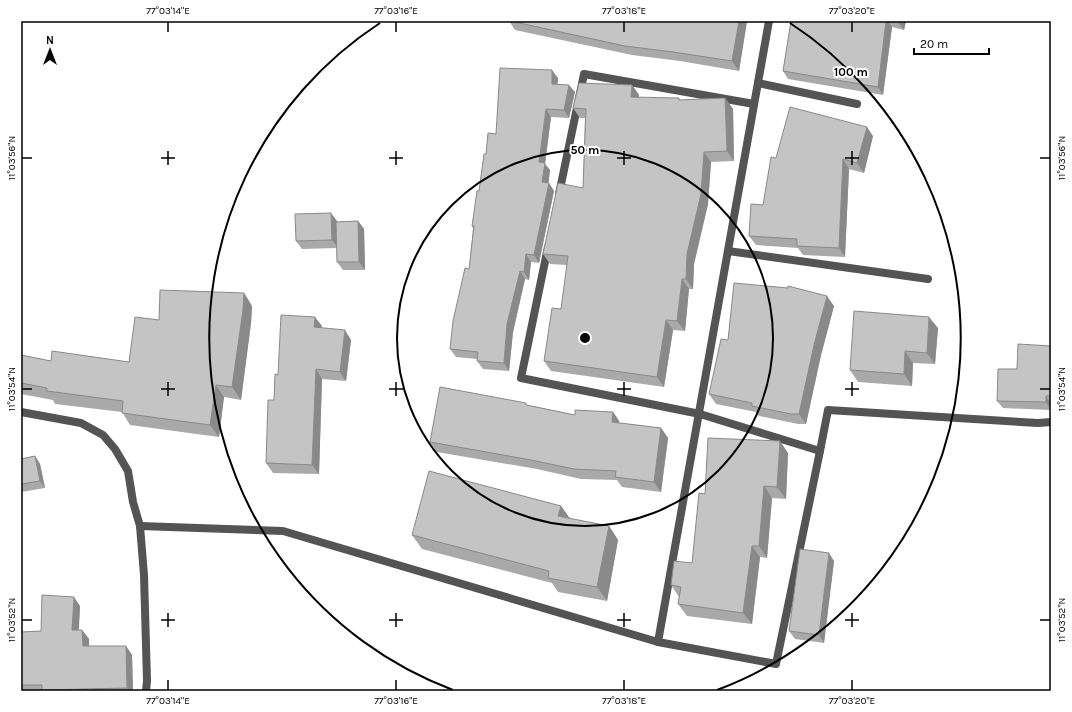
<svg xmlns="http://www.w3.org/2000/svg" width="1072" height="712" font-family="Karla,sans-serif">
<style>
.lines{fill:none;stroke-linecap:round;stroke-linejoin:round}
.street{stroke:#545454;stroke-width:8}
.wall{fill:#a9a9a9}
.shaded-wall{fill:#898989}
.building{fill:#c4c4c4;stroke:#898989}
.ticks{fill:none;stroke:#000;stroke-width:1.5}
.ring{fill:none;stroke:#000;stroke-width:2}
.centre{fill:#000;stroke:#fff;stroke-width:2}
.ring-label{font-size:12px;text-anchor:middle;font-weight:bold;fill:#000;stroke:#fff;stroke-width:4;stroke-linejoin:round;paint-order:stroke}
.neatline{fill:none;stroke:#000;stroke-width:1.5}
.ticks-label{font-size:10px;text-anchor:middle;fill:#000}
</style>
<rect width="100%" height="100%" fill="#fff"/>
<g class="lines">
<g class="street">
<polyline points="758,83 857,104"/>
<polyline points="559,194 584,74 754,104"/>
<polyline points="548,247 521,378 700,414 820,451 776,664 658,642"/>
<polyline points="728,251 928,279"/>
<polyline points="21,412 81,423 103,435 115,449 128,471 133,502 140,526 144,575 147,681 146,691"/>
<polyline points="820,451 828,410 1038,423 1051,422"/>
<polyline points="140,526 283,531 658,642 769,21"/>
</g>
</g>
<g class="wall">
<polygon points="509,21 747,21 739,71 680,61 632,55 515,30"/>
<polygon points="791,21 906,21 904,30 892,27 883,95 788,79 783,71"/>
<polygon points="558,78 557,84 575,92 569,118 551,117 545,164 550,170 548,183 554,191 539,263 531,262 529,280 525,279 513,332 509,371 483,369 477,361 477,359 456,357 450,349 469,269 473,229 472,226 486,154"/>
<polygon points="632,85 639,95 639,97 680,100 725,98 733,109 734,161 711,162 708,204 694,264 693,289 689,289 685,331 673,330 664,387 551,371 544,361 561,309 567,265 550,264 543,254 583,188 585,118 580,118 573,108"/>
<polygon points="873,136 864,173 849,169 845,257 803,255 798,248 756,245 749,236 763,205 776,158"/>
<polygon points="337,221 337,222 358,221 364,229 365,270 343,270 337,262 337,248 302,249 296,241"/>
<polygon points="244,293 252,306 251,323 241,400 224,397 219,437 130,425 122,412 55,404 53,400 21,394 21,355 51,361 129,362 159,320"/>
<polygon points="834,306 821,355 806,424 798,424 759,416 756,412 716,404 709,394 728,340"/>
<polygon points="322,326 321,328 351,340 346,381 322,379 319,474 273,473 266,463 274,400 278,375"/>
<polygon points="938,328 935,364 913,363 912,386 858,382 850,370"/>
<polygon points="1051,346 1051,410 1003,408 997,401 1017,369"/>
<polygon points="528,405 575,415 613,412 619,421 619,423 661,428 668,438 661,492 622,487 617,480 581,479 537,469 437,452 430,442"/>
<polygon points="788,453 786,499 772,498 767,558 760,557 752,624 687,616 678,604 679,597 671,585 692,563"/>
<polygon points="35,456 40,464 45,488 21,492 21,459"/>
<polygon points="561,506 570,519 609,526 618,540 607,601 558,592 552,583 422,549 412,535"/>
<polygon points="834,561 824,643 795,639 789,631"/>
<polygon points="80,606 79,630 82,630 89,639 89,646 126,646 132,655 133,691 21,691 21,632 41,631"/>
</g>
<g class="shaded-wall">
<polygon points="739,21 747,21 739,71 732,61"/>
<polygon points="886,21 888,21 892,27 883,95 878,87"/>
<polygon points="899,21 906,21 904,30 898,22"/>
<polygon points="552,70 558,78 557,92 552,84"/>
<polygon points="569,85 575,92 569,118 564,110"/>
<polygon points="632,85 639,95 638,107 631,97"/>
<polygon points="725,98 733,109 734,161 727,151"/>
<polygon points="546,109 551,117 545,164 550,170 548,188 549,183 554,191 539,263 534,255 542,182 539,162"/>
<polygon points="867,127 873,136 864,173 857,163"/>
<polygon points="704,152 711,162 708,204 694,264 693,289 686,279 687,254"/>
<polygon points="843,159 849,169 845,257 839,248"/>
<polygon points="331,213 337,221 338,248 332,240"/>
<polygon points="358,221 364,229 365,270 359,262"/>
<polygon points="526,254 531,262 529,280 524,272"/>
<polygon points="520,271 525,279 513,332 509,371 504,363 507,324"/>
<polygon points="682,279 689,289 685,331 677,321"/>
<polygon points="244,293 252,306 251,323 241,400 232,387"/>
<polygon points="827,296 834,306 821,355 806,424 799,414 814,345"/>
<polygon points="315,317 322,326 321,336 314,327"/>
<polygon points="929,317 938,328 935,364 927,353"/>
<polygon points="666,320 673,330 664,387 657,377"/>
<polygon points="345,330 351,340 346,381 340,372"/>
<polygon points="905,351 913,363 912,386 904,374"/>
<polygon points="316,369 322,379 319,474 312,465"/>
<polygon points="216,385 224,397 219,437 210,425"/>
<polygon points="1046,396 1051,404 1051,410 1046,402"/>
<polygon points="613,412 619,421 619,432 612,422"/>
<polygon points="661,428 668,438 661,492 654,482"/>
<polygon points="780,441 788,453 786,499 777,487"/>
<polygon points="35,456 40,464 45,488 40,481"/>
<polygon points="764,486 772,498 767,558 759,546"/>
<polygon points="561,506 571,520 558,516"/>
<polygon points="609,526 618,540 607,601 597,587"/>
<polygon points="752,546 760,557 752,624 743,613"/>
<polygon points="829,553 834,561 824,643 819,635"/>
<polygon points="74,597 80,606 78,639 72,630"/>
<polygon points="82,630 89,639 89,655 83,646"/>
<polygon points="126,646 132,655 133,691 129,691 127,688"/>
</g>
<g class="building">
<polygon points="510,21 739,21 732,61 673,52 625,46"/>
<polygon points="791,21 886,21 878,87 783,71"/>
<polygon points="500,68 552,70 552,84 569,85 564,110 546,109 539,162 545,163 542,182 549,183 534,255 526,254 524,272 520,271 507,324 504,363 477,361 478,352 450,349 453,321 465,268 469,269 474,226 472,226 477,191 479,191 484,154 486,154 488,133 496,134"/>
<polygon points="579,83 632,85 631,97 679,98 679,100 725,98 727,151 704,152 701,194 687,254 686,279 682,279 677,321 666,320 657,377 544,361 552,308 561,309 568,256 543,254 558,183 583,188 586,109 573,108"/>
<polygon points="790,107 867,127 857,163 843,159 839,248 797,246 797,239 749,236 751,204 763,205 771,157 776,158"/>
<polygon points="331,213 332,240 296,241 295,214"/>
<polygon points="358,221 359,262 337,262 336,222"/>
<polygon points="734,283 788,288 788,286 827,296 814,345 799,414 791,414 752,406 752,403 709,394 721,339 728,340"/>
<polygon points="160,290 244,293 243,310 232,387 216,385 210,425 122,413 123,401 47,391 47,388 21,383 21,355 51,361 52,351 129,362 135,317 159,320"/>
<polygon points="854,311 929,317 927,353 905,351 904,374 850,370"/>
<polygon points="281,315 315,317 314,327 345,330 340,372 316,369 312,465 266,463 268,400 274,400 275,374 278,375"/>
<polygon points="1018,344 1051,346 1051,396 1046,396 1046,402 997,401 998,369 1017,369"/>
<polygon points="440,387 526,403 526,405 575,415 575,410 613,412 612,422 661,428 654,482 615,477 616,471 574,469 531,460 430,442"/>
<polygon points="708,438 780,441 777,487 764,486 759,546 752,546 743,613 678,604 681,587 671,585 674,561 692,563 699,493 705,494"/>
<polygon points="35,456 40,481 21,484 21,459"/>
<polygon points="429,471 561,506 558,516 609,526 597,587 548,578 549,571 412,535"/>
<polygon points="800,549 829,553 819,635 789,631"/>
<polygon points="42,595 74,597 72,630 82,630 83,646 126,646 127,688 42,690 42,685 21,685 21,632 41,631"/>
</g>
<path class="ticks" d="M168 22V32M396 22V32M624 22V32M852 22V32M168 151V165M396 151V165M624 151V165M852 151V165M22 158H32M161 158H175M389 158H403M617 158H631M845 158H859M1040 158H1050M168 382V396M396 382V396M624 382V396M852 382V396M22 389H32M161 389H175M389 389H403M617 389H631M845 389H859M1040 389H1050M168 613V627M396 613V627M624 613V627M852 613V627M22 620H32M161 620H175M389 620H403M617 620H631M845 620H859M1040 620H1050M168 680V690M396 680V690M624 680V690M852 680V690"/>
<g class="ring">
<circle cx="585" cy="338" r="188"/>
<path d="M453 690A376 376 0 0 1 380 23M790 23A376 376 0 0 1 717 690"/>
</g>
<circle cx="585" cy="338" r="6" class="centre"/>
<g class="ring-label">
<text x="851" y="76">100 m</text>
<text x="585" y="154">50 m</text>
</g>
<rect width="1072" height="712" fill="none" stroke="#ffffff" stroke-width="44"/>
<g transform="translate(50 50)" stroke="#ffffff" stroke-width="3" paint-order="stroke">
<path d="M0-3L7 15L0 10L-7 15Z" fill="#000000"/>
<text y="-6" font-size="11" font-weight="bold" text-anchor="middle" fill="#000000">N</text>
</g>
<path d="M914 48v6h75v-6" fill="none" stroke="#000000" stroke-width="2"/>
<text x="920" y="48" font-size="12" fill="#000000" stroke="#ffffff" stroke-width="3" paint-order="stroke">20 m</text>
<rect x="22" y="22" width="1028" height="668" class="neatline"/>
<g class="ticks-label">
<text x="168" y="14">77°03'14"E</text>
<text x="396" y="14">77°03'16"E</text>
<text x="624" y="14">77°03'18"E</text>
<text x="852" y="14">77°03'20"E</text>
<text transform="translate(11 158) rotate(-90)" y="4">11°03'56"N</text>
<text transform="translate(1061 158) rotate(-90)" y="4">11°03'56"N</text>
<text transform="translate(11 389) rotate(-90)" y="4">11°03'54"N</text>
<text transform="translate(1061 389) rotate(-90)" y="4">11°03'54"N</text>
<text transform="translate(11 620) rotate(-90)" y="4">11°03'52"N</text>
<text transform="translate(1061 620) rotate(-90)" y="4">11°03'52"N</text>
<text x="168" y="704">77°03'14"E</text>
<text x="396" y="704">77°03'16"E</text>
<text x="624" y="704">77°03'18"E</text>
<text x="852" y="704">77°03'20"E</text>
</g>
</svg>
